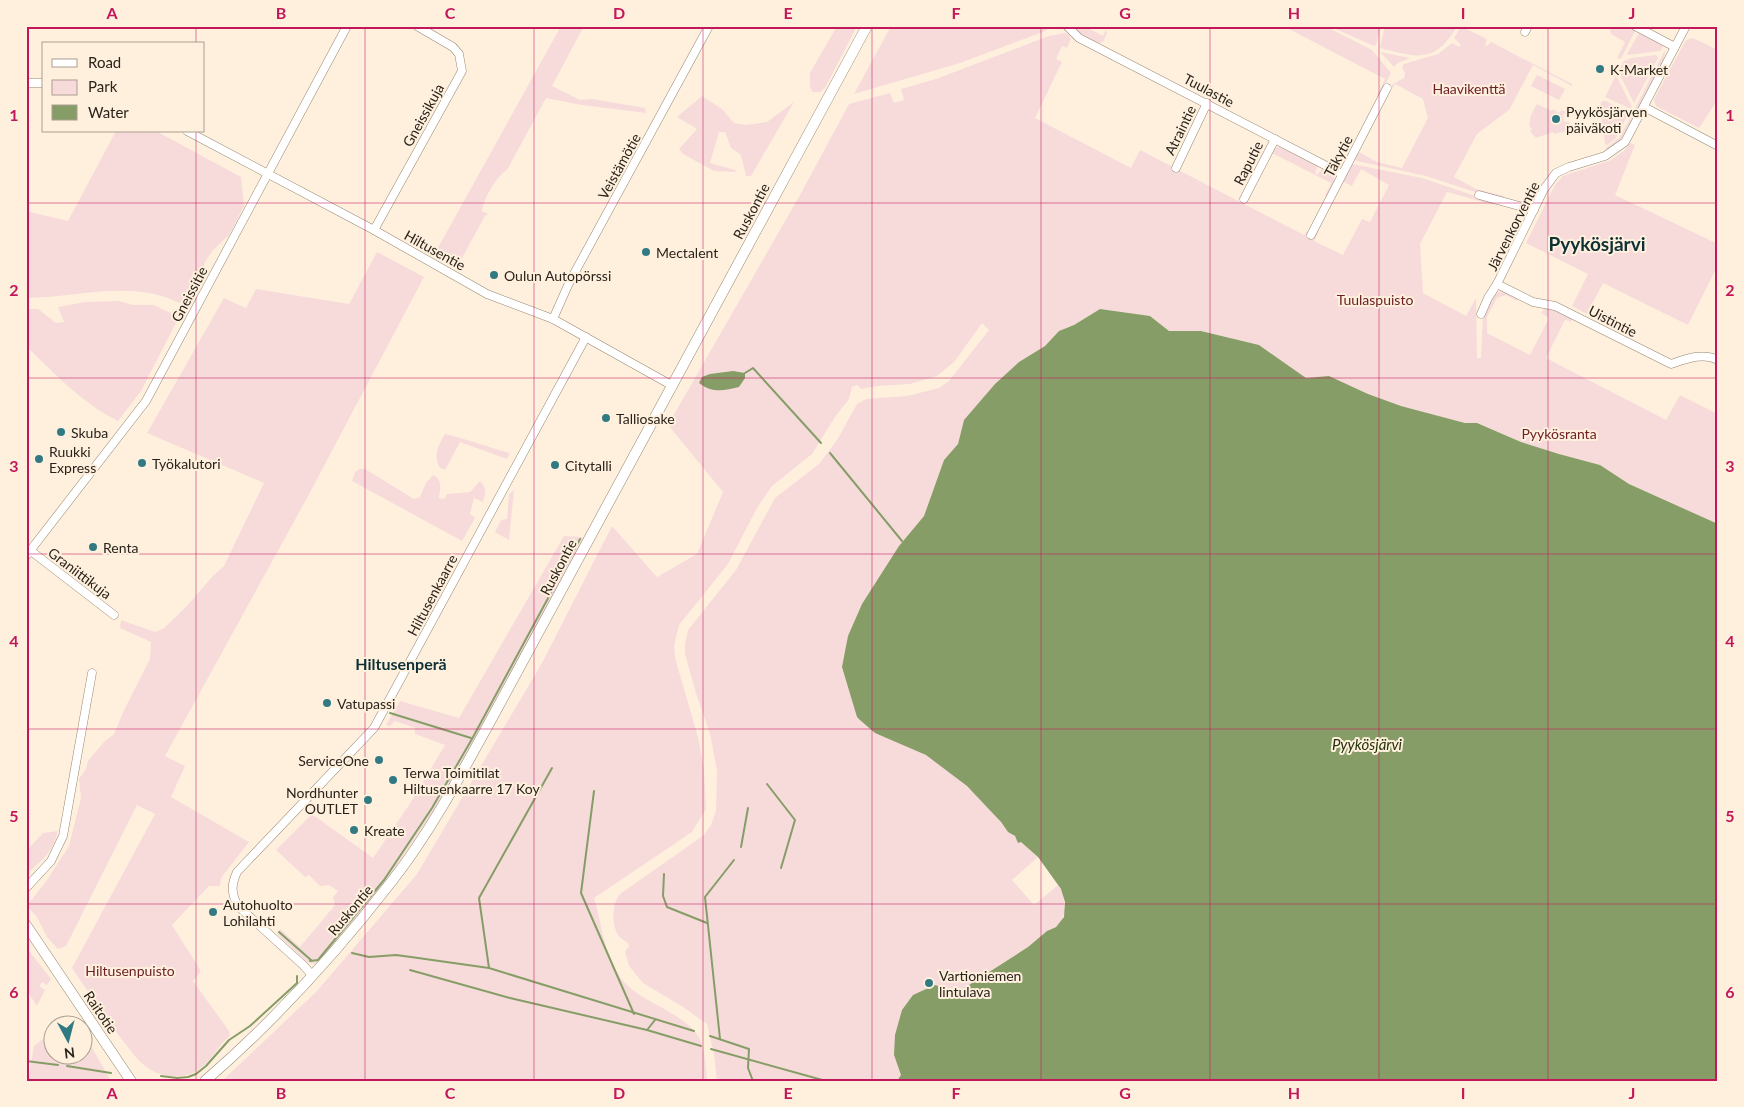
<svg xmlns="http://www.w3.org/2000/svg" width="1744" height="1107" font-family="Lato,sans-serif">
<style>
.green{fill:#f6dbda}
.water{fill:#869d67}
.lines{fill:none;stroke-linecap:round;stroke-linejoin:round}
.stream{stroke:#869d67;stroke-width:2}
.minor-casing{stroke:#968671;stroke-width:9}
.major-casing{stroke:#968671;stroke-width:11}
.minor{stroke:#fff;stroke-width:8}
.major{stroke:#fff;stroke-width:10}
.grid{fill:none;stroke:#c2185b;stroke-width:1;stroke-opacity:0.55}
.poi-dot{fill:#327a83;stroke:#fff0de;stroke-width:2}
.labels{text-anchor:middle;dominant-baseline:central;stroke-width:4;stroke-linejoin:round;paint-order:stroke}
.poi-label{font-size:14px;fill:#2a231b;stroke:#fff0de;text-anchor:start}
.park-label{font-size:14px;fill:#6e2025;stroke:#fff0de}
.street-label{font-size:14px;fill:#2a231b;stroke:#fff0de}
.water-label{font-size:15px;font-style:italic;fill:#243309;stroke:#fff0de}
.quarter-label{font-size:16px;font-weight:bold;fill:#0e3035;stroke:#fff0de}
.district-label{font-size:19px;font-weight:bold;fill:#0e3035;stroke:#fff0de}
.neatline{fill:none;stroke:#c2185b;stroke-width:2}
.grid-label{font-size:16px;text-anchor:middle;font-weight:bold;fill:#c2185b}
</style>
<rect width="100%" height="100%" fill="#fff0de"/>
<g class="green">
<path d="M561 26H584L552 86 580 100 593 99 645 108 646 113 582 105 546 98 507 170C497 175 483 200 482 211L488 214 485 216 456 269 434 255Z"/>
<polygon points="837,26 857,26 825,88 820,92 812,92 810,86 810,73"/>
<polygon points="891,26 1053,26 1043,32 960,63 854,94"/>
<polygon points="1084,26 1103,36 1106,29 1107,33 1103,42 1098,43 1079,33 1073,27"/>
<polygon points="1283,26 1325,26 1372,50 1391,73 1380,95 1377,95 1385,79"/>
<polygon points="1329,26 1381,26 1376,45 1374,46"/>
<path d="M1385 26 1394 28 1395 26H1420L1424 28 1425 26H1457C1435 65 1416 57 1380 48Z"/>
<polygon points="1611,26 1626,26 1635,31 1621,59 1617,58 1625,42 1611,34 1610,30"/>
<polygon points="1460,28 1464,28 1487,39 1485,45 1487,46 1491,42 1572,84 1572,86 1533,65 1509,110 1477,134 1454,177 1476,189 1504,196 1503,198 1475,192 1426,176 1357,161 1354,159 1359,152 1377,162 1402,168 1428,118 1423,99 1395,84 1393,88 1391,87 1393,84 1404,78 1405,73 1402,67 1404,64 1438,54 1452,43 1459,47 1461,45 1454,38"/>
<path d="M1065 33 1069 35 1071 39 1067 48 1062 46 1056 59 1062 62 1035 118 1131 168 1140 150 1304 235 1307 231 1308 234 1319 231 1314 241 1343 255 1362 219 1370 222 1389 185 1361 169 1352 186 1344 182 1343 179 1352 164 1422 178 1493 202 1494 205 1447 192 1420 244 1423 293 1466 316 1476 298 1477 358H1481L1483 316 1495 293 1503 291 1518 298 1517 301 1506 295 1497 298 1487 317V333L1530 355 1549 318 1541 313 1544 309 1556 310 1573 318 1571 322 1565 320 1546 358 1666 420 1680 395 1718 414V524L1629 484 1600 465 1559 454 1521 442 1477 423H1465L1401 406 1368 394 1329 376 1306 378 1259 345 1201 331H1169L1150 316 1100 309 1074 325 1059 331 1045 346 1019 362 964 420 958 444 944 460 924 516 899 546 914 748C943 764 969 787 992 811 997 817 1004 828 1009 832 1019 840 1028 848 1038 857L1012 880 1034 905 1058 885 1063 893 1065 912 1060 924 1047 931 1028 947 998 966 982 978 958 992 935 985 894 1055 901 1075 897 1081H717L714 1054 707 1024 683 1007 643 983 629 966 625 951 629 947 628 943C625 941 620 938 618 935 611 923 612 904 620 894L704 835 711 825 716 811 717 770 710 734 696 693 685 654V644L688 630 736 570 775 498 819 464 837 440 857 404 866 399 907 396 939 388 949 381 989 330 982 323 955 361 937 376 910 384 877 386 861 389 857 385 852 387 849 399 835 417 812 454 772 486 757 508 728 564 679 625 674 646 675 658 698 737 704 770 706 809 692 832 594 898C603 927 604 961 626 984 646 1004 677 1010 696 1033 705 1044 706 1066 707 1081H222L317 991 417 874 542 663 612 526 657 577 697 554 723 492 668 425 800 195 849 104 890 93 894 103 904 100 901 89 936 79 1049 36Z"/>
<polygon points="1639,33 1662,45 1663,47 1660,51 1628,55 1627,54"/>
<polygon points="1693,38 1718,50 1718,99 1699,128 1656,106 1654,99 1686,40"/>
<polygon points="1665,50 1664,60 1637,113 1634,110"/>
<polygon points="1380,52 1410,58 1398,63 1394,67"/>
<polygon points="1656,55 1658,58 1634,103 1618,71 1624,61 1631,58"/>
<polygon points="1537,75 1565,89 1559,100 1531,86"/>
<polygon points="1616,75 1632,107 1631,109 1605,97"/>
<polygon points="702,96 722,109 734,123 746,125 767,122 794,102 751,176 746,176 741,155 731,148 725,132 719,132 710,163 735,170 737,172 714,171 683,154 679,149 697,129 677,117"/>
<polygon points="1602,101 1606,101 1629,113 1615,139 1607,145 1605,144 1600,106"/>
<polygon points="1537,104 1552,111 1553,109 1559,113 1562,110 1566,112 1563,115 1564,122 1569,122 1570,127 1567,131 1554,134 1553,132 1536,138 1530,131 1532,129 1529,125 1531,115"/>
<polygon points="1632,115 1636,116 1622,140 1606,150 1606,148 1619,138"/>
<path d="M116 131H156L241 177 244 206 229 235 213 250 205 262 201 274V287L196 297 179 303C132 279 76 298 26 298V211L68 221Z"/>
<polygon points="1630,143 1635,145 1615,195 1718,244 1718,265 1688,325 1603,283 1587,314 1572,306 1588,274 1526,243 1555,185 1563,176 1611,160 1625,150"/>
<polygon points="1278,147 1282,147 1318,165 1315,173 1317,175 1323,168 1333,175 1335,181 1327,196 1325,196 1331,183 1272,153 1274,149"/>
<path d="M377 252 424 277 307 498 165 756 185 766 171 797 249 842 221 878 220 886H209L172 925 201 971 193 981 229 1031 230 1036 226 1039C216 1050 208 1065 195 1072 182 1079 160 1077 148 1068 140 1063 133 1054 127 1046 107 1021 90 994 72 968L155 814 137 805 66 946 58 949 47 937 37 917 27 906 47 880 69 846 81 798 79 779 86 769 88 761 104 742 114 734 125 708 150 659 151 642 120 628 121 620 155 632 164 628 186 607 212 577 224 566 264 483 147 433 224 298 246 308 256 289 349 304Z"/>
<path d="M119 301 133 305H154L179 317 141 391 118 421C82 403 54 373 26 346V309H38L56 323 64 322 58 307 85 302Z"/>
<path d="M445 434C467 439 488 447 510 453L507 459 460 442 445 470 440 468C433 455 438 446 445 434Z"/>
<path d="M359 469H365L414 499 420 497 426 483 433 475C443 479 440 489 439 498L444 499 447 494 470 492 480 481C487 489 486 493 483 502L474 498 470 514 475 518 462 541 352 481 355 472Z"/>
<polygon points="514,490 509,540 495,532 501,520 507,519 509,494"/>
<polygon points="564,536 582,537 584,539 475,740 434,810 386,881 320,962 313,964 307,962 277,934 280,929 300,947 335,905 333,897 338,891 329,885 320,886 309,875 305,877 276,850 312,814 373,858 409,805 445,745 415,734 415,728 395,721 390,726 386,725 400,701 459,718"/>
<path d="M58 831C53 852 42 861 26 874V849L29 848 43 833Z"/>
<polygon points="26,947 51,979 47,985 42,982 39,986 45,990 37,1006 26,989"/>
<polygon points="52,1032 52,1054 82,1054 83,1032 111,1081 28,1081 34,1046"/>
</g>
<g class="water">
<polygon points="1100,309 1150,316 1169,331 1201,331 1259,345 1306,378 1329,376 1368,394 1401,406 1465,423 1477,423 1521,442 1559,454 1600,465 1629,484 1718,524 1718,1081 897,1081 901,1075 894,1055 895,1035 902,1010 913,995 935,985 958,992 1028,947 1047,931 1056,927 1064,917 1065,902 1061,889 1038,857 1021,842 1018,843 1015,836 1008,832 1001,822 967,786 926,755 875,733 860,720 857,717 842,667 848,636 862,604 899,546 924,516 944,460 958,444 964,420 995,384 1019,362 1045,346 1059,331 1074,325"/>
<path d="M733 371 745 373V378L739 387C723 391 712 393 699 383L702 377 710 374Z"/>
</g>
<g class="lines">
<g class="stream">
<polyline points="745,373 753,368 821,443"/>
<polyline points="830,453 902,541"/>
<polyline points="390,713 471,738"/>
<polyline points="767,784 795,820 781,868"/>
<polyline points="594,791 581,893 634,1014"/>
<polyline points="741,847 748,808"/>
<polyline points="664,874 663,896 667,907 707,923"/>
<polyline points="279,932 311,960"/>
<polyline points="352,953 369,957 396,955 411,957 489,968 694,1031"/>
<polyline points="310,961 318,960 384,880 432,808 472,739 580,539"/>
<polyline points="489,968 479,898 552,768"/>
<polyline points="410,970 510,998 647,1030 701,1046"/>
<polyline points="647,1030 655,1020"/>
<polyline points="710,1036 749,1049 748,1068 753,1081"/>
<polyline points="720,1039 705,897 734,860"/>
<polyline points="711,1049 826,1081"/>
<polyline points="26,1061 58,1065"/>
<polyline points="67,1066 111,1073"/>
<polyline points="161,1076 177,1078 188,1077 196,1074 206,1066 229,1040 250,1026 297,983 297,976"/>
</g>
<defs>
<g id="minor">
<polyline points="1067,26 1079,38 1342,174"/>
<polyline points="1635,26 1675,47"/>
<polyline points="1525,32 1528,26"/>
<polyline points="26,83 44,83"/>
<polyline points="1644,107 1718,146"/>
<polyline points="187,131 374,230 487,294 553,319 673,386"/>
<polyline points="1176,168 1207,103"/>
<polyline points="1479,195 1534,210"/>
<polyline points="1244,199 1275,139"/>
<polyline points="374,230 462,71 459,54 453,47 417,26"/>
<polyline points="1311,235 1387,88"/>
<path d="M1497 284 1533 302 1555 306 1671 364C1686 359 1703 352 1718 360"/>
<polyline points="1481,314 1488,298 1497,284 1544,189 1556,173 1569,167 1605,156 1625,142 1686,26"/>
<polyline points="553,319 569,283 709,26"/>
<polyline points="31,551 114,615"/>
<polyline points="26,556 146,401 347,26"/>
<polyline points="26,888 51,861 63,836 92,673"/>
<path d="M312 975 303 965 238 906C231 893 231 885 237 872L374 728 586 337"/>
</g>
<g id="major">
<polyline points="26,925 131,1081"/>
<path d="M205 1081C273 1022 337 952 392 881 428 835 458 780 486 729L867 26"/>
</g>
</defs>
<use href="#minor" class="minor-casing"/>
<use href="#major" class="major-casing"/>
<use href="#minor" class="minor"/>
<use href="#major" class="major"/>
</g>
<path class="grid" d="M196 26V44M365 26V1081M534 26V1081M703 26V1081M872 26V1081M1041 26V1081M1210 26V1081M1379 26V1081M1548 26V1081M196 131V1081M26 203H1718M26 378H1718M26 554H1718M26 729H1718M26 904H1718"/>
<g class="poi-dot">
<circle cx="1600" cy="69" r="5"/>
<circle cx="1556" cy="119" r="5"/>
<circle cx="646" cy="252" r="5"/>
<circle cx="494" cy="275" r="5"/>
<circle cx="606" cy="418" r="5"/>
<circle cx="61" cy="432" r="5"/>
<circle cx="39" cy="459" r="5"/>
<circle cx="142" cy="463" r="5"/>
<circle cx="555" cy="465" r="5"/>
<circle cx="93" cy="547" r="5"/>
<circle cx="327" cy="703" r="5"/>
<circle cx="379" cy="760" r="5"/>
<circle cx="393" cy="780" r="5"/>
<circle cx="368" cy="800" r="5"/>
<circle cx="354" cy="830" r="5"/>
<circle cx="213" cy="912" r="5"/>
<circle cx="929" cy="983" r="5"/>
</g>
<g class="labels">
<g class="poi-label">
<text x="1610" y="69">K-Market</text>
<text x="1566" y="111">Pyykösjärven<tspan x="1566" dy="16">päiväkoti</tspan></text>
<text x="656" y="252">Mectalent</text>
<text x="504" y="275">Oulun Autopörssi</text>
<text x="616" y="418">Talliosake</text>
<text x="71" y="432">Skuba</text>
<text x="49" y="451">Ruukki<tspan x="49" dy="16">Express</tspan></text>
<text x="152" y="463">Työkalutori</text>
<text x="565" y="465">Citytalli</text>
<text x="103" y="547">Renta</text>
<text x="337" y="703">Vatupassi</text>
<text x="369" y="760" text-anchor="end">ServiceOne</text>
<text x="403" y="772">Terwa Toimitilat<tspan x="403" dy="16">Hiltusenkaarre 17 Koy</tspan></text>
<text x="358" y="792" text-anchor="end">Nordhunter<tspan x="358" dy="16">OUTLET</tspan></text>
<text x="364" y="830">Kreate</text>
<text x="223" y="904">Autohuolto<tspan x="223" dy="16">Lohilahti</tspan></text>
<text x="939" y="975">Vartioniemen<tspan x="939" dy="16">lintulava</tspan></text>
</g>
<g class="park-label">
<text x="1469" y="88">Haavikenttä</text>
<text x="1375" y="299">Tuulaspuisto</text>
<text x="1559" y="433">Pyykösranta</text>
<text x="130" y="970">Hiltusenpuisto</text>
</g>
<g class="street-label">
<text transform="translate(1209 90) rotate(28)">Tuulastie</text>
<text transform="translate(423 115) rotate(-61)">Gneissikuja</text>
<text transform="translate(1180 130) rotate(-64)">Atraintie</text>
<text transform="translate(1338 156) rotate(-62)">Täkytie</text>
<text transform="translate(1248 163) rotate(-63)">Raputie</text>
<text transform="translate(619 166) rotate(-61)">Veistämötie</text>
<text transform="translate(751 211) rotate(-62)">Ruskontie</text>
<text transform="translate(1513 226) rotate(-63)">Järvenkorventie</text>
<text transform="translate(435 250) rotate(29)">Hiltusentie</text>
<text transform="translate(189 294) rotate(-62)">Gneissitie</text>
<text transform="translate(1613 321) rotate(27)">Uistintie</text>
<text transform="translate(558 567) rotate(-62)">Ruskontie</text>
<text transform="translate(80 573) rotate(37)">Graniittikuja</text>
<text transform="translate(432 595) rotate(-62)">Hiltusenkaarre</text>
<text transform="translate(350 910) rotate(-50)">Ruskontie</text>
<text transform="translate(101 1012) rotate(56)">Raitotie</text>
</g>
<g class="water-label">
<text x="1367" y="744">Pyykösjärvi</text>
</g>
<g class="quarter-label">
<text x="401" y="663">Hiltusenperä</text>
</g>
<g class="district-label">
<text x="1597" y="243">Pyykösjärvi</text>
</g>
</g>
<rect width="1744" height="1107" fill="none" stroke="#fff0de" stroke-width="55"/>
<rect x="42" y="42" width="162" height="90" fill="#fff0de" stroke="#aa9e90"/>
<rect x="52" y="59" width="25" height="8" fill="#ffffff" stroke="#aa9e90"/>
<text x="88" y="68" font-size="15" fill="#2a231b">Road</text>
<rect x="52" y="80" width="25" height="15" fill="#f6dbda" stroke="#aa9e90"/>
<text x="88" y="92" font-size="15" fill="#2a231b">Park</text>
<rect x="52" y="105" width="25" height="15" fill="#869d67" stroke="#aa9e90"/>
<text x="88" y="118" font-size="15" fill="#2a231b">Water</text>
<g transform="translate(68 1040) rotate(173)"><circle r="24" fill="#fff0de" stroke="#aa9e90"/>
<path d="M0-4L9 19L0 12L-9 19Z" fill="#327a83"/>
<text y="-8" font-size="14" font-weight="bold" text-anchor="middle" fill="#2a231b">N</text>
</g>
<rect x="28" y="28" width="1688" height="1052" class="neatline"/>
<g class="grid-label">
<text x="112" y="19">A</text>
<text x="281" y="19">B</text>
<text x="450" y="19">C</text>
<text x="619" y="19">D</text>
<text x="788" y="19">E</text>
<text x="956" y="19">F</text>
<text x="1125" y="19">G</text>
<text x="1294" y="19">H</text>
<text x="1463" y="19">I</text>
<text x="1632" y="19">J</text>
<text x="14" y="121">1</text>
<text x="1730" y="121">1</text>
<text x="14" y="296">2</text>
<text x="1730" y="296">2</text>
<text x="14" y="472">3</text>
<text x="1730" y="472">3</text>
<text x="14" y="647">4</text>
<text x="1730" y="647">4</text>
<text x="14" y="822">5</text>
<text x="1730" y="822">5</text>
<text x="14" y="998">6</text>
<text x="1730" y="998">6</text>
<text x="112" y="1099">A</text>
<text x="281" y="1099">B</text>
<text x="450" y="1099">C</text>
<text x="619" y="1099">D</text>
<text x="788" y="1099">E</text>
<text x="956" y="1099">F</text>
<text x="1125" y="1099">G</text>
<text x="1294" y="1099">H</text>
<text x="1463" y="1099">I</text>
<text x="1632" y="1099">J</text>
</g>
</svg>
